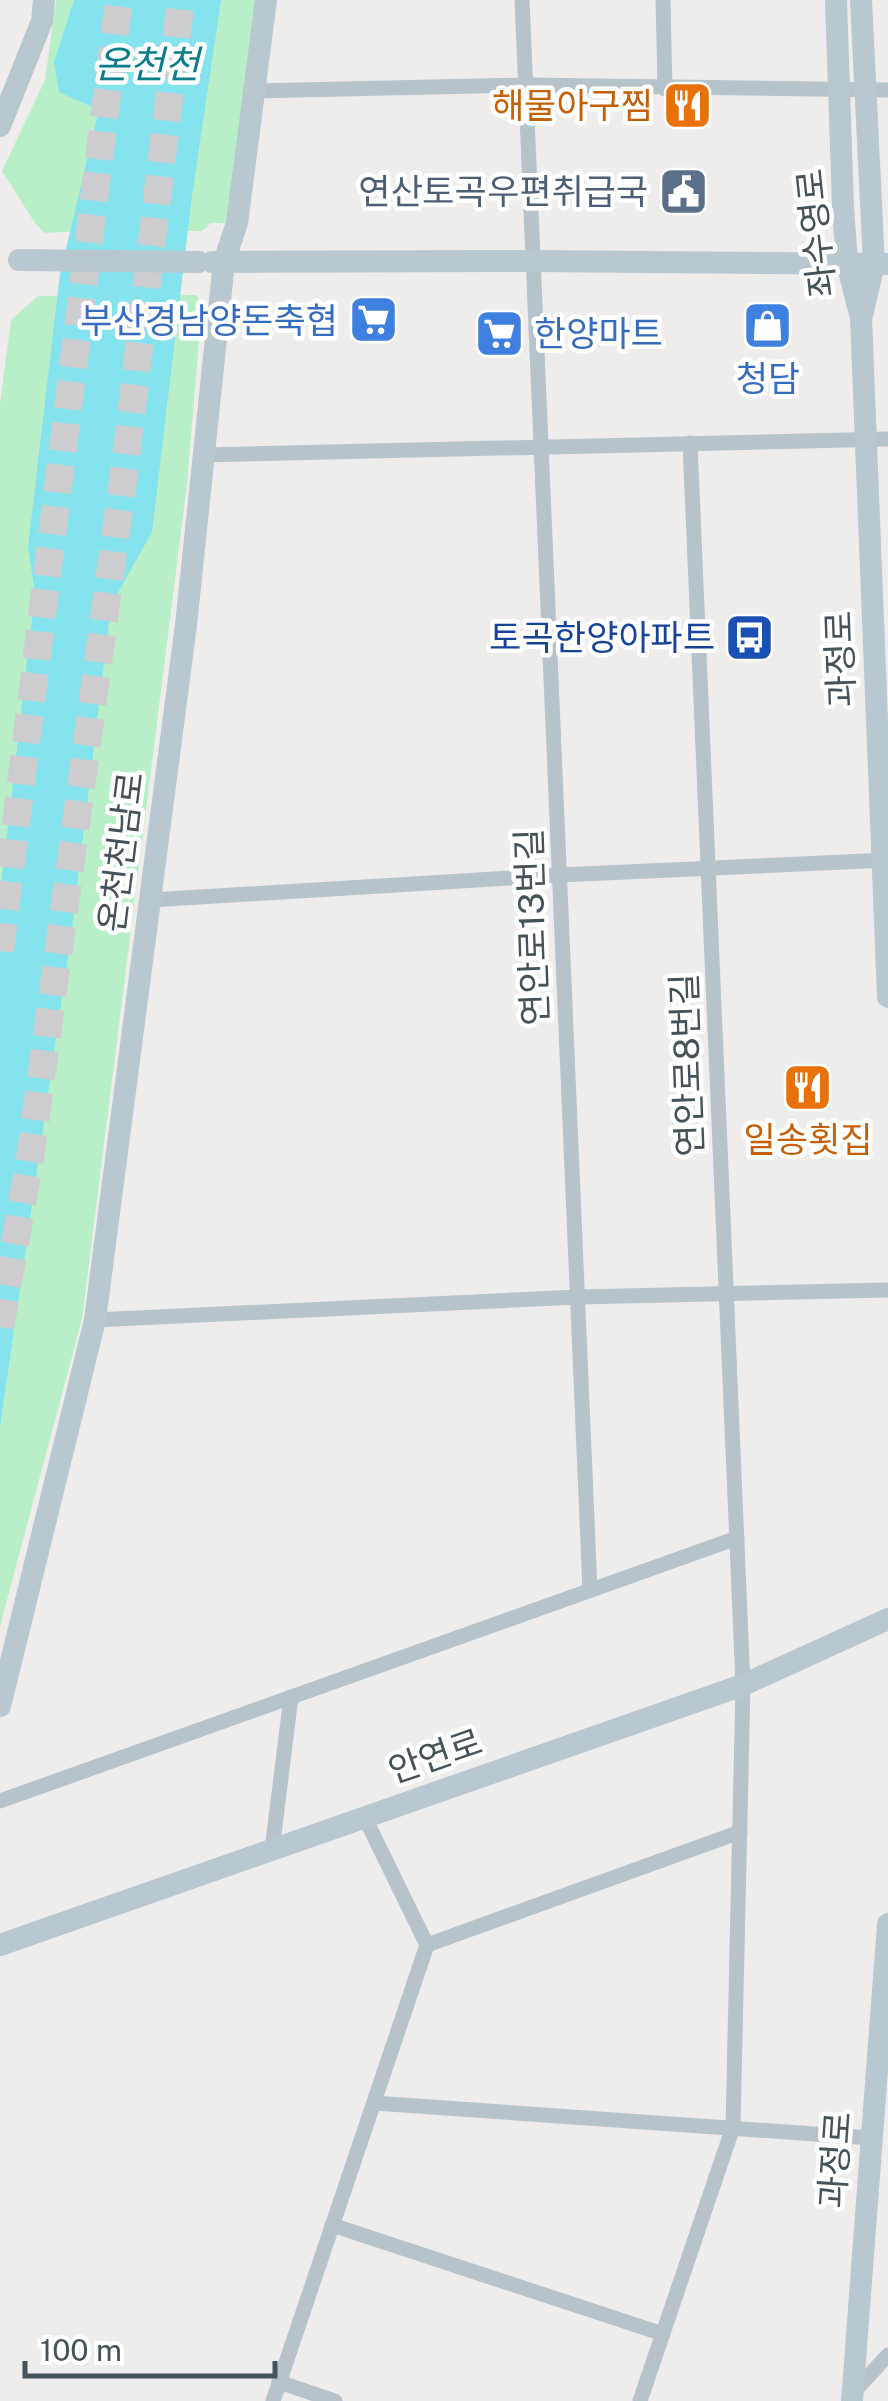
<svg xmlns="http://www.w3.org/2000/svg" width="888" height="2401" font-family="'Public Sans','Noto Sans KR',sans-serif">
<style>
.green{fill:#b8efc8}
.water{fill:#84e3ed}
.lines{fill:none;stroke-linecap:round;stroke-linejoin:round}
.highway-tunnel{stroke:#cdcdcf;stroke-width:28;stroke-dasharray:28 14;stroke-linecap:butt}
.street{stroke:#b7c3ca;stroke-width:15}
.secondary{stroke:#b9c7d1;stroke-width:22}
.secondary-bridge{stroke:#b9c7d1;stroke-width:22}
.labels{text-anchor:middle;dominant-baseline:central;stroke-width:9;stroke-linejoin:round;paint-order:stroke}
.food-label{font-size:35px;fill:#c56008;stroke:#fff;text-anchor:end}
.service-label{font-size:35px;fill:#4e5e75;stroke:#fff;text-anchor:end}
.street-label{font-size:35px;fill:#44525a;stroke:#fff}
.shop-label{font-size:35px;fill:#366cbe;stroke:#fff;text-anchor:end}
.transit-label{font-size:35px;fill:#164399;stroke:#fff;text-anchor:end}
.water-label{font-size:38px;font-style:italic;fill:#0b7d8a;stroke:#fff}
</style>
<rect width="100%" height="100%" fill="#efecec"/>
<g class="green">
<polygon points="56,0 95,0 111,105 82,231 44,233 35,223 2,171 45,80"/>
<polygon points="203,0 260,0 230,223 211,223 202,231 176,231"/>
<polygon points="196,295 202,305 187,484 82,1319 0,1626 0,404 11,320 38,296"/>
</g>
<polygon class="water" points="74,0 221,0 192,196 152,532 111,605 72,928 0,1427 0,895 35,593 28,547 60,274 99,110 59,92 54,62"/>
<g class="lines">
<g class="highway-tunnel">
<polyline points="0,951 119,0"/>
<polyline points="0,1327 30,1159 124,473 181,0"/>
</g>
<g class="street">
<polyline points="522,0 590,1590"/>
<polyline points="663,0 665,89"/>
<polyline points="253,91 526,85 888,90"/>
<polyline points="205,455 888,439"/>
<polyline points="151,900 560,875 888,860"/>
<polyline points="95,1320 578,1297 888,1290"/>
<polyline points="0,1801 737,1538"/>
<polyline points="272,1850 291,1697"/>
<polyline points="427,1945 740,1832"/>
<polyline points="374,2103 872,2138"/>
<polyline points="332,2225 663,2334"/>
<polyline points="279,2382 335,2401"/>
<polyline points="852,2394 888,2355"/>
<polyline points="273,2401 427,1945 365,1818"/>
<polyline points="640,2401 733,2127 743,1685 690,443"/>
</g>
<g class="secondary">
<polyline points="836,0 843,207 847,263 861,318 888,997"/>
<polyline points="861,0 874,264 862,315"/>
<polyline points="0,126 42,21 44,0"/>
<polyline points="212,262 533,261 888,264"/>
<polyline points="0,1706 95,1320 186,625 224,262 237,223 266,0"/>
<polyline points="0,1945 743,1685 888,1619"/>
<polyline points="852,2401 888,1924"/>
</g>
<polyline class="secondary-bridge" points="19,260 199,262"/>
</g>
<defs>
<symbol id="restaurant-square" viewBox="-11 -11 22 22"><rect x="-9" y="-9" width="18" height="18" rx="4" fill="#e8710a" stroke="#fff"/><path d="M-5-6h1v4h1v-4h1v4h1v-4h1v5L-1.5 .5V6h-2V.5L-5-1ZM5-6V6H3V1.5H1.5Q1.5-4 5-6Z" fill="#fff"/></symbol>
<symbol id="civic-square" viewBox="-11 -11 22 22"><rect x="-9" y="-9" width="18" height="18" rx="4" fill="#5c6f8a" stroke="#fff"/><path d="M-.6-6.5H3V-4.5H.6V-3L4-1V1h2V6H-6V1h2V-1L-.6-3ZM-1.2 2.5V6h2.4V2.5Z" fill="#fff"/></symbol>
<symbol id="supermarket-square" viewBox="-11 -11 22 22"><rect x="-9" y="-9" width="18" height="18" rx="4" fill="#3f7fe0" stroke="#fff"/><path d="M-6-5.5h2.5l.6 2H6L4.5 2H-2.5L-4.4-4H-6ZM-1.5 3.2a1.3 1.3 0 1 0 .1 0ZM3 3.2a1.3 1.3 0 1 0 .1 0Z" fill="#fff"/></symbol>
<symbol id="shop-square" viewBox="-11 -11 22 22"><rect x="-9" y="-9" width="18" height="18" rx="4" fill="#3f7fe0" stroke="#fff"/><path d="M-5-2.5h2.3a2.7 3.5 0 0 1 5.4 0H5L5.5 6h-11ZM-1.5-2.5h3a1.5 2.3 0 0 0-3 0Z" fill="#fff"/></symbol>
<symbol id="bus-square" viewBox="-11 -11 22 22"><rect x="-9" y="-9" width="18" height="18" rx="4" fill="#1a4fb4" stroke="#fff"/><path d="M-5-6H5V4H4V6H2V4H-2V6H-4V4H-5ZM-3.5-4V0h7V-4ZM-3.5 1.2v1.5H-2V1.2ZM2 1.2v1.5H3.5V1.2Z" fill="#fff"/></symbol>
</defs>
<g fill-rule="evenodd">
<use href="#restaurant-square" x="660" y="78" width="55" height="55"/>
<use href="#civic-square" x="656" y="164" width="55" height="55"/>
<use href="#supermarket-square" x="346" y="292" width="55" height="55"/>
<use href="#shop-square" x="740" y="298" width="55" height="55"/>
<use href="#supermarket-square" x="472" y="306" width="55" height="55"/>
<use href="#bus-square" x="722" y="610" width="55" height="55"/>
<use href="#restaurant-square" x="780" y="1060" width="55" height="55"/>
</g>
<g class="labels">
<g class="food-label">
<text x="653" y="105">해물아구찜</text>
<text x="808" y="1139" text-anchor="middle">일송횟집</text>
</g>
<g class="service-label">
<text x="648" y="191">연산토곡우편취급국</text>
</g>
<g class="street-label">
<text transform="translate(816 233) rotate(-96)">좌수영로</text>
<text transform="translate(840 659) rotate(-92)">과정로</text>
<text transform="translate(121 852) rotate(-83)">온천천남로</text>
<text transform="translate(532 927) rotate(-92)">연안로13번길</text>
<text transform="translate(687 1065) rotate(-92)">연안로8번길</text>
<text transform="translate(435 1756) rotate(-19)">안연로</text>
<text transform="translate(835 2160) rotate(-86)">과정로</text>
</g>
<g class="shop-label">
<text x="338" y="320">부산경남양돈축협</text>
<text x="534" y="333" text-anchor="start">한양마트</text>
<text x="768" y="378" text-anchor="middle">청담</text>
</g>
<g class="transit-label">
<text x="715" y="637">토곡한양아파트</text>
</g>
<g class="water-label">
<text x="147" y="64">온천천</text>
</g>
</g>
<path d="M25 2361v15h250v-15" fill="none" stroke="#44525a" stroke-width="5"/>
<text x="40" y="2361" font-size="30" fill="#44525a" stroke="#ffffff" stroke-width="8" paint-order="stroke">100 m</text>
</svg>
